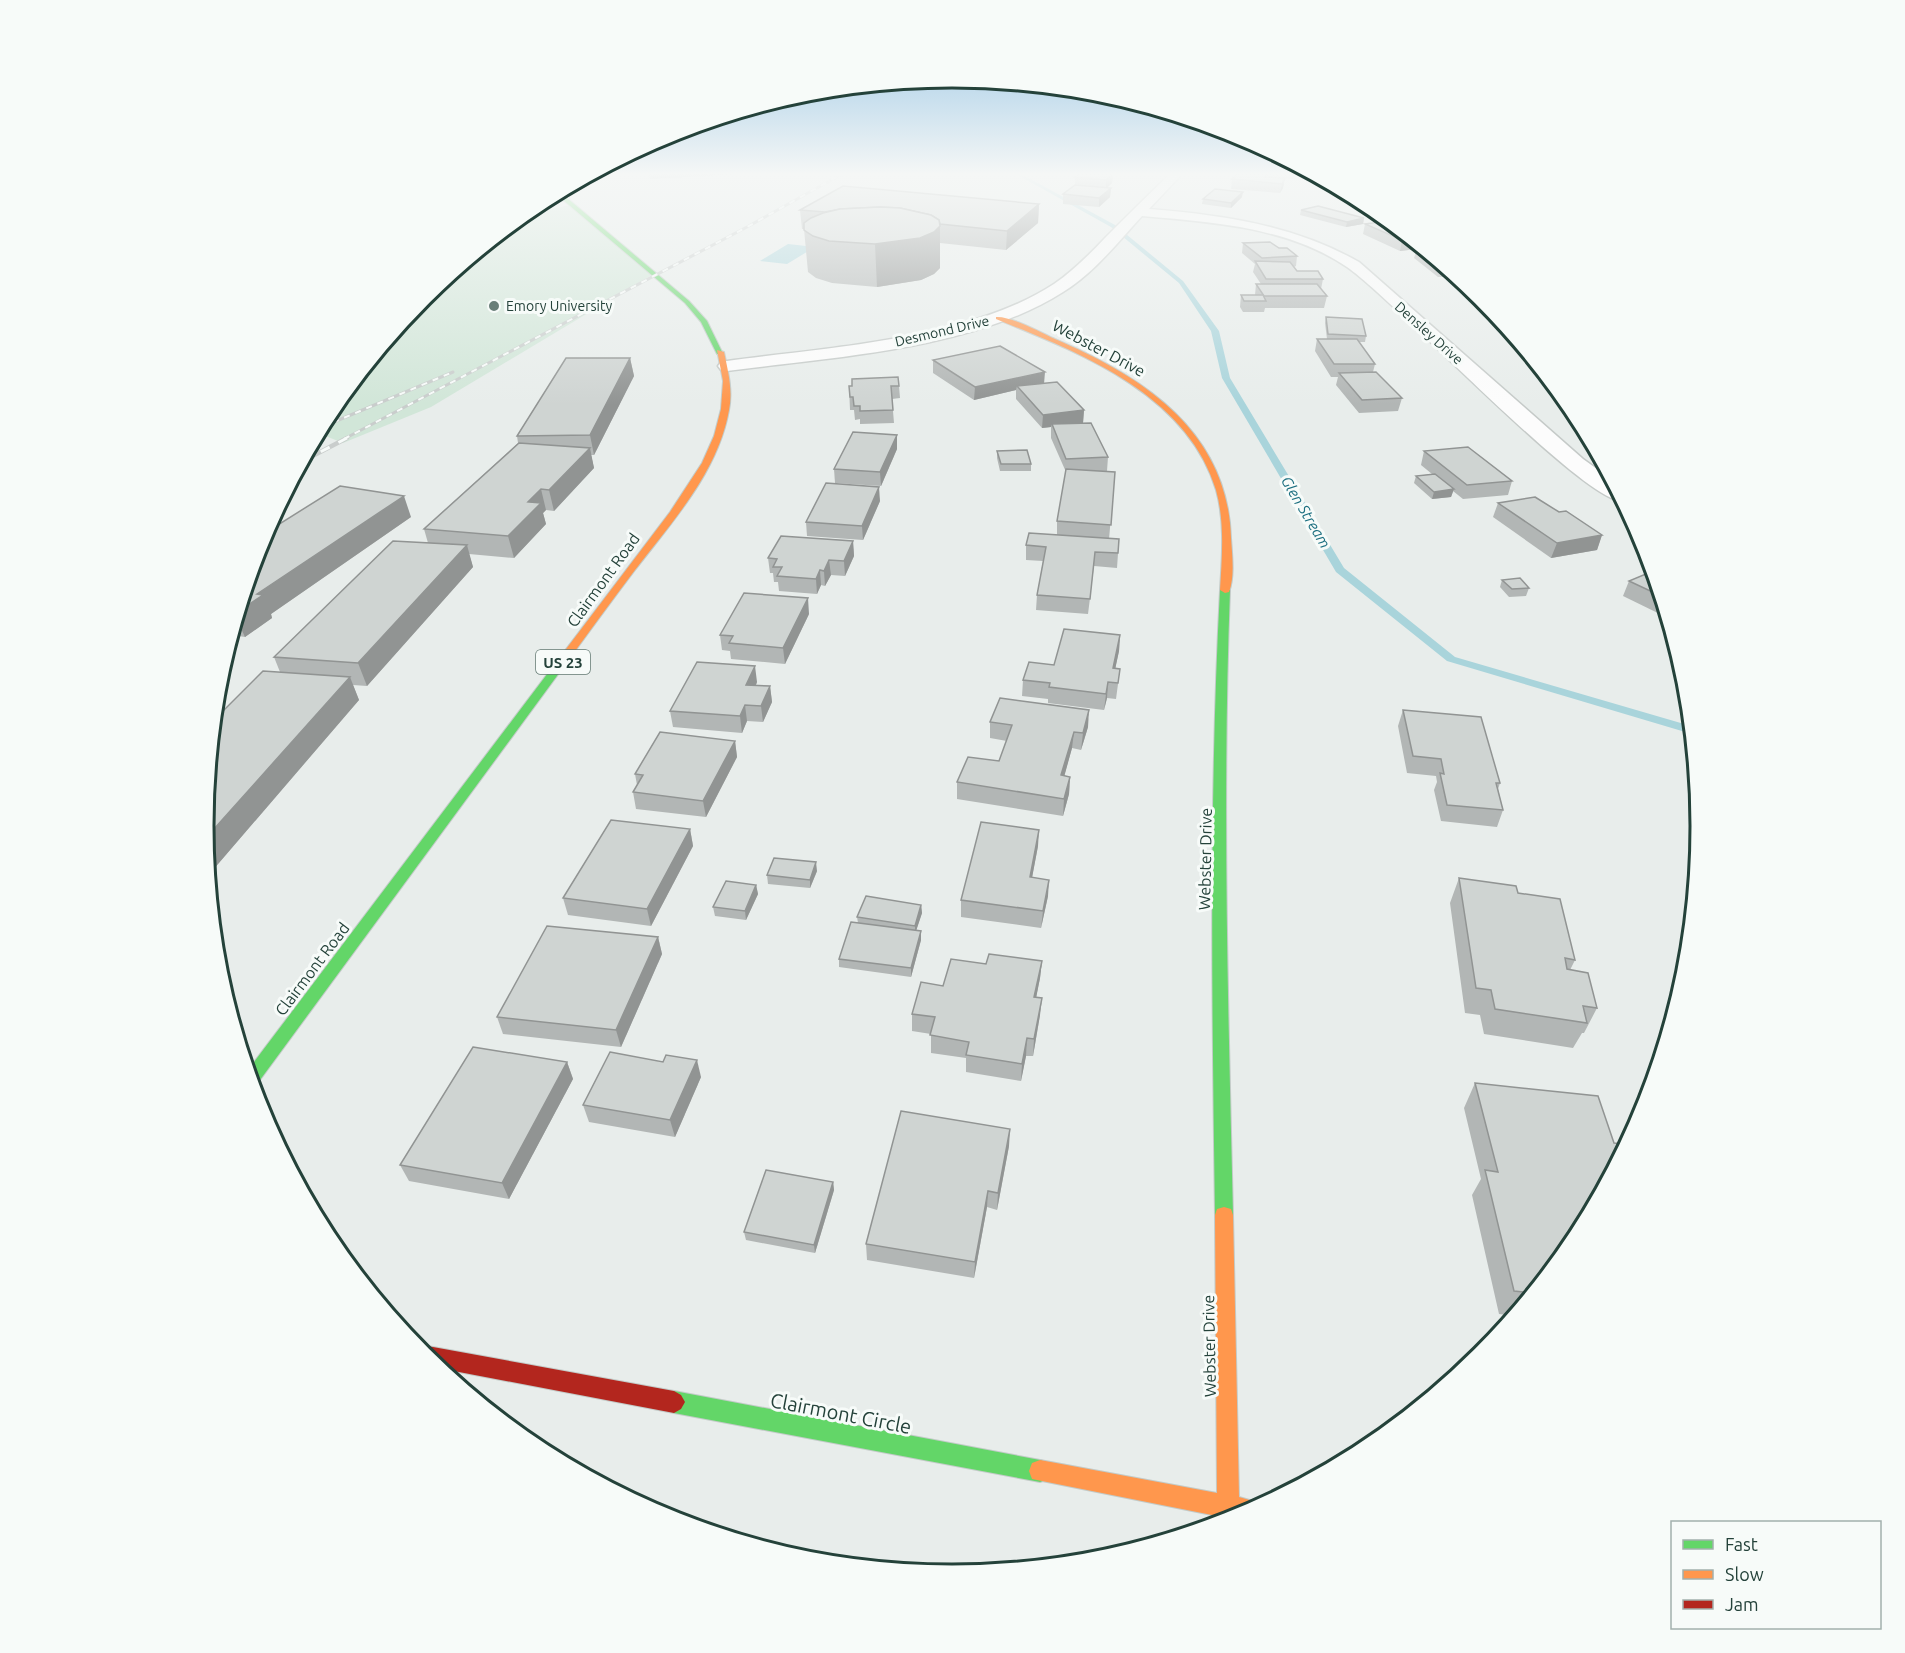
<svg xmlns="http://www.w3.org/2000/svg" width="1905" height="1653" font-family="Ubuntu,sans-serif">
<style>
.green{fill:#d1e6d8}
.water{fill:#a9d4db}
.lines{fill:none;stroke-linecap:round;stroke-linejoin:round}
.stream{fill:#a9d4db;fill-rule:evenodd}
.street-casing{stroke:#c5cac8;stroke-width:3}
.fast-casing{stroke:#c3cbc8;stroke-width:2}
.slow-casing{stroke:#c3cbc8;stroke-width:2}
.jam-casing{stroke:#c3cbc8;stroke-width:2}
.street{fill:#fcfcfc;fill-rule:evenodd}
.fast{fill:#63d668;fill-rule:evenodd}
.slow{fill:#ff974d;fill-rule:evenodd}
.jam{fill:#b3261e;fill-rule:evenodd}
.rail-far1-casing{stroke:#c9cdcc;stroke-width:3}
.rail-casing{stroke:#c9cdcc;stroke-width:4.5}
.rail-far1{stroke:#f7fbf9;stroke-width:2;stroke-dasharray:6;stroke-linecap:butt}
.rail{stroke:#f7fbf9;stroke-width:3;stroke-dasharray:10;stroke-linecap:butt}
.wall{fill:#b2b6b5}
.shaded-wall{fill:#919493}
.building{fill:#cfd4d2;stroke:#919493;stroke-width:1.5}
.poi-dot{fill:#697e78;stroke:#f7fbf9;stroke-width:2}
.labels{text-anchor:middle;dominant-baseline:central;stroke-width:6;stroke-linejoin:round;paint-order:stroke}
.far-poi-label{font-size:14px;fill:#24423a;stroke:#f7fbf9;text-anchor:start}
.far-street-label{font-size:14px;fill:#24423a;stroke:#f7fbf9}
.far-water-label{font-size:15px;font-style:italic;fill:#1c6f80;stroke:#f7fbf9}
.shield{fill:#f7fbf9;stroke:#637a73;stroke-width:1.5}
.shield-label{font-size:15px;font-weight:bold;fill:#24423a}
.street-label{font-size:16px;fill:#24423a;stroke:#f7fbf9}
.near-street-label{font-size:20px;fill:#24423a;stroke:#f7fbf9}
.rim{fill:none;stroke:#24423a;stroke-width:3}
</style>
<rect width="100%" height="100%" fill="#e8edeb"/>
<polygon class="green" points="571,205 655,273 431,407 343,443 318,433 330,410 423,297 525,214"/>
<polygon class="water" points="788,244 815,247 787,264 760,261"/>
<g class="lines">
<polygon class="stream" points="1016,174 1021,174 1115,225 1183,281 1219,331 1230,378 1344,568 1455,657 1691,726 1692,734 1447,661 1336,572 1222,378 1211,331 1179,283 1111,227"/>
<defs>
<g id="street">
<path d="M1170 174H1182L1149 209C1223 215 1294 225 1359 262L1583 459 1611 479 1623 501C1586 505 1394 299 1347 267 1288 227 1212 222 1142 216 1118 242 1094 273 1063 292 972 350 833 357 727 371L721 370 718 366 721 362 727 361C827 347 969 340 1054 284 1073 271 1089 255 1105 238 1126 217 1148 195 1170 174Z"/>
<polygon points="563,193 569,197 568,200 539,203 555,194"/>
</g>
<g id="fast">
<polygon points="560,192 689,301 707,321 723,354 717,354 701,322 685,303 556,194"/>
<path d="M1225 587 1230 590C1222 798 1228 1007 1233 1215L1231 1221 1224 1223 1217 1221 1215 1215C1212 1007 1209 798 1220 590Z"/>
<polygon points="558,664 564,667 562,669 257,1084 253,1085 248,1070 554,665"/>
<polygon points="674,1391 1040,1460 1048,1463 1051,1471 1048,1479 1040,1482 674,1413 667,1409 663,1402 667,1395"/>
</g>
<g id="slow">
<path d="M996 317C1011 316 1040 332 1055 339 1144 377 1228 432 1231 538 1232 554 1235 577 1229 592L1225 593 1220 590C1222 557 1225 522 1216 490 1187 394 1080 353 996 319Z"/>
<path d="M717 350 724 352C728 371 733 390 729 410 718 472 672 522 635 570 610 603 586 636 562 669H554V665L670 512 702 463 714 436 721 409 723 381Z"/>
<polygon points="1224,1207 1231,1209 1233,1215 1239,1497 1260,1503 1261,1506 1239,1518 1218,1524 1217,1516 1032,1479 1029,1471 1032,1463 1040,1460 1217,1493 1215,1215 1217,1209"/>
</g>
<polygon id="jam" points="422,1345 674,1391 681,1395 685,1402 681,1409 674,1413 438,1368 416,1347"/>
</defs>
<use href="#street" class="street-casing"/>
<use href="#fast" class="fast-casing"/>
<use href="#slow" class="slow-casing"/>
<use href="#jam" class="jam-casing"/>
<use href="#street" class="street"/>
<use href="#fast" class="fast"/>
<use href="#slow" class="slow"/>
<use href="#jam" class="jam"/>
<defs>
<g id="rail-far1">
<polyline points="322,427 453,372"/>
<polyline points="344,439 747,227 842,174"/>
</g>
<polyline id="rail" points="303,461 347,438"/>
</defs>
<use href="#rail-far1" class="rail-far1-casing"/>
<use href="#rail" class="rail-casing"/>
<use href="#rail-far1" class="rail-far1"/>
<use href="#rail" class="rail"/>
</g>
<g class="wall">
<polygon points="1113,174 1112,183 1107,187 1111,188 1110,197 1099,207 1063,204 1063,194 1075,185 1075,177"/>
<polygon points="1237,174 1297,174 1292,179 1268,176 1285,178 1283,188 1280,193 1231,189 1232,179"/>
<polygon points="1242,197 1231,208 1202,204 1203,199"/>
<polygon points="1039,204 1038,223 1006,250 940,243 940,268 934,274 921,280 877,287 832,283 816,278 808,272 804,229 802,229 800,210"/>
<polygon points="1301,210 1364,218 1363,224 1346,227 1300,215"/>
<polygon points="1389,221 1457,277 1438,277 1414,258 1417,249 1400,251 1363,234 1365,224"/>
<polygon points="1243,243 1279,248 1297,256 1296,266 1294,267 1297,271 1323,279 1321,289 1327,296 1324,308 1265,308 1264,312 1243,312 1240,307 1241,295 1255,295 1256,284 1261,284 1253,272 1255,264 1242,253"/>
<polygon points="1468,286 1482,297 1488,305 1468,288"/>
<polygon points="1326,317 1366,336 1365,342 1359,342 1375,364 1373,372 1402,398 1398,411 1359,413 1336,385 1338,377 1331,377 1315,351 1317,339 1327,339 1325,323"/>
<polygon points="630,358 634,376 594,455 591,455 594,468 554,511 546,510 543,513 546,524 514,558 469,554 473,567 367,686 353,685 359,700 212,871 208,871 204,826 280,672 274,657 428,543 424,529 518,443 517,436"/>
<polygon points="933,360 1044,383 1084,410 1083,423 1108,457 1107,471 1097,471 1115,472 1109,539 1119,539 1117,568 1094,566 1088,614 1036,610 1037,595 1043,561 1026,560 1026,545 1057,535 1057,521 1066,472 1051,438 1051,427 1042,428 1016,399 1016,390 974,400 933,373"/>
<polygon points="849,386 899,386 900,398 892,399 894,423 860,424 860,419 855,420 854,410 850,410"/>
<polygon points="897,435 897,449 881,486 835,483 834,469"/>
<polygon points="997,451 1031,464 1031,471 1000,471 997,458"/>
<polygon points="1424,451 1512,481 1508,495 1463,499 1453,491 1451,497 1432,499 1414,483 1416,476 1432,474 1421,465"/>
<polygon points="880,501 863,540 807,536 806,522"/>
<polygon points="1498,503 1559,512 1602,535 1597,550 1551,558 1493,517"/>
<polygon points="411,517 271,614 272,618 245,637 232,635 261,540"/>
<polygon points="853,541 854,556 845,576 831,575 825,586 821,585 817,594 779,591 778,582 774,582 773,573 770,573 768,558"/>
<polygon points="1653,571 1668,618 1623,596 1629,581"/>
<polygon points="1502,580 1529,588 1526,596 1509,597 1500,587"/>
<polygon points="809,614 785,664 731,659 730,651 722,650 720,635"/>
<polygon points="1120,635 1119,651 1115,669 1120,669 1116,699 1107,698 1104,710 1048,703 1048,699 1022,696 1023,680"/>
<polygon points="757,682 756,685 770,686 772,702 763,722 747,721 742,733 673,727 670,711"/>
<polygon points="1403,710 1500,783 1498,789 1503,810 1497,827 1441,821 1434,790 1437,782 1436,776 1407,773 1398,726"/>
<polygon points="990,722 1088,727 1081,750 1072,748 1064,776 1070,777 1069,794 1063,816 957,799 957,782 999,761 1007,741 990,738"/>
<polygon points="735,741 737,757 706,817 636,809 633,792 637,785 635,774"/>
<polygon points="690,829 693,846 651,926 568,915 563,898"/>
<polygon points="1038,846 1032,877 1048,896 1041,928 961,917 961,900"/>
<polygon points="817,871 810,888 768,884 767,875"/>
<polygon points="1459,878 1518,893 1575,960 1570,970 1597,1008 1584,1033 1582,1033 1573,1048 1484,1034 1480,1015 1465,1013 1450,903"/>
<polygon points="756,885 758,894 746,920 715,916 713,907"/>
<polygon points="921,905 922,913 916,931 921,931 921,940 911,977 839,967 839,959 858,923 857,917"/>
<polygon points="658,937 662,954 621,1047 503,1034 497,1017"/>
<polygon points="1042,961 1040,978 1036,997 1040,1015 1033,1056 1026,1056 1021,1081 966,1072 966,1058 931,1053 931,1034 912,1031 912,1014 943,986 986,964"/>
<polygon points="567,1062 573,1079 509,1199 409,1181 400,1165"/>
<polygon points="701,1077 675,1137 589,1122 583,1105"/>
<polygon points="1475,1083 1614,1143 1575,1243 1515,1316 1499,1314 1472,1195 1481,1179 1464,1108"/>
<polygon points="1009,1146 997,1210 987,1207 974,1278 867,1260 866,1244"/>
<polygon points="833,1182 834,1190 815,1253 746,1240 744,1232"/>
</g>
<g class="shaded-wall">
<polygon points="649,174 741,174 650,179"/>
<polygon points="1113,174 1112,183 1106,189 1106,180"/>
<polygon points="1293,174 1297,174 1292,179"/>
<polygon points="1285,178 1283,188 1280,193 1282,184"/>
<polygon points="1111,188 1110,197 1099,207 1099,198"/>
<polygon points="1243,192 1242,197 1231,208 1231,203"/>
<polygon points="1039,204 1038,223 1006,250 1007,231"/>
<polygon points="1364,218 1363,224 1346,227 1347,222"/>
<polygon points="940,226 940,268 934,274 921,280 877,287 875,244"/>
<polygon points="1411,239 1422,248 1417,247 1417,249 1400,251 1402,240"/>
<polygon points="630,358 634,376 594,455 590,435"/>
<polygon points="1045,372 1044,384 1017,386 1016,390 974,400 975,387"/>
<polygon points="1084,410 1083,423 1052,424 1051,427 1042,428 1043,415"/>
<polygon points="897,435 897,449 881,486 880,472"/>
<polygon points="590,448 594,468 554,511 549,490"/>
<polygon points="879,487 880,501 863,540 862,526"/>
<polygon points="541,489 546,510 543,513 546,524 514,558 508,536 528,502"/>
<polygon points="1454,489 1451,497 1432,499 1434,492"/>
<polygon points="404,496 411,517 271,614 272,618 245,637 237,620 239,611 257,594"/>
<polygon points="1602,535 1597,550 1551,558 1557,543"/>
<polygon points="853,541 854,556 845,576 844,561"/>
<polygon points="467,545 473,567 367,686 358,663"/>
<polygon points="829,560 831,575 825,586 824,571"/>
<polygon points="820,570 821,585 817,594 816,579"/>
<polygon points="808,598 809,614 785,664 783,648"/>
<polygon points="1120,635 1119,651 1112,684 1113,668"/>
<polygon points="755,666 757,682 749,701 746,685"/>
<polygon points="350,677 359,700 212,871 208,862 205,839"/>
<polygon points="1108,682 1107,698 1104,710 1106,694"/>
<polygon points="770,686 772,702 763,722 761,706"/>
<polygon points="745,705 747,721 742,733 740,716"/>
<polygon points="1089,710 1088,727 1081,750 1083,733"/>
<polygon points="1074,732 1072,748 1060,792 1061,775"/>
<polygon points="735,741 737,757 706,817 703,801"/>
<polygon points="1070,777 1069,794 1063,816 1064,799"/>
<polygon points="690,829 693,846 651,926 647,909"/>
<polygon points="1039,830 1038,846 1029,894 1030,877"/>
<polygon points="816,862 817,871 810,888 810,880"/>
<polygon points="1049,880 1048,896 1041,928 1043,911"/>
<polygon points="756,885 758,894 746,920 745,911"/>
<polygon points="921,905 922,913 915,934 915,926"/>
<polygon points="921,931 921,940 911,977 911,968"/>
<polygon points="658,937 662,954 621,1047 616,1030"/>
<polygon points="1042,961 1040,978 1033,1014 1034,997"/>
<polygon points="1042,998 1040,1015 1033,1056 1034,1039"/>
<polygon points="1027,1038 1026,1056 1021,1081 1022,1064"/>
<polygon points="697,1060 701,1077 675,1137 670,1120"/>
<polygon points="567,1062 573,1079 509,1199 502,1183"/>
<polygon points="1010,1129 1009,1146 997,1210 998,1193"/>
<polygon points="833,1182 834,1190 815,1253 814,1245"/>
<polygon points="988,1191 987,1207 974,1278 975,1262"/>
</g>
<g class="building">
<polygon points="1079,174 1113,174 1106,180 1075,177"/>
<polygon points="1237,174 1267,174 1265,177 1285,178 1282,184 1232,179"/>
<polygon points="1075,185 1111,188 1099,198 1063,194"/>
<polygon points="843,186 1039,204 1007,231 940,224 939,220 931,215 900,208 880,207 840,209 825,212 800,210"/>
<polygon points="1215,189 1243,192 1231,203 1203,199"/>
<polygon points="1318,206 1364,218 1347,222 1301,210"/>
<polygon points="880,207 900,208 931,215 939,220 940,226 934,232 920,238 875,244 829,241 813,236 804,230 804,223 811,218 823,213 840,209"/>
<polygon points="1389,221 1411,239 1402,240 1365,224"/>
<polygon points="1270,242 1279,248 1287,248 1297,256 1262,258 1243,243"/>
<polygon points="1417,247 1421,247 1444,266 1441,267"/>
<polygon points="1255,261 1290,262 1297,271 1318,271 1323,279 1266,279"/>
<polygon points="1256,284 1317,284 1327,296 1264,296"/>
<polygon points="1241,295 1263,295 1266,301 1244,301"/>
<polygon points="1326,317 1362,319 1366,336 1328,334"/>
<polygon points="1317,339 1357,339 1375,364 1334,364"/>
<polygon points="1000,346 1045,372 975,387 933,360"/>
<polygon points="566,358 630,358 590,435 517,436"/>
<polygon points="1376,372 1402,398 1362,400 1339,373"/>
<polygon points="898,377 899,386 891,386 893,410 860,411 860,406 854,406 853,397 850,397 849,386 852,386 852,379"/>
<polygon points="1057,382 1084,410 1043,415 1017,386"/>
<polygon points="1091,423 1108,457 1066,459 1052,424"/>
<polygon points="853,432 897,435 880,472 834,469"/>
<polygon points="519,443 590,448 549,490 541,489 528,502 541,503 508,536 424,529"/>
<polygon points="1468,447 1512,481 1467,485 1424,451"/>
<polygon points="1027,450 1031,464 1001,464 997,451"/>
<polygon points="1066,469 1115,472 1111,525 1057,521"/>
<polygon points="1435,474 1454,489 1434,492 1416,476"/>
<polygon points="826,483 879,487 862,526 806,522"/>
<polygon points="340,486 404,496 257,594 263,595 239,611 261,540 265,533"/>
<polygon points="1535,497 1559,512 1566,511 1602,535 1557,543 1498,503"/>
<polygon points="1029,533 1119,539 1118,553 1095,552 1090,599 1037,595 1046,547 1026,545"/>
<polygon points="781,536 853,541 844,561 829,560 824,571 820,570 816,579 777,576 782,567 773,567 777,559 768,558"/>
<polygon points="393,541 467,545 358,663 274,657"/>
<polygon points="1653,571 1661,596 1629,581"/>
<polygon points="1520,578 1529,588 1512,589 1502,580"/>
<polygon points="744,593 808,598 783,648 729,643 733,636 720,635"/>
<polygon points="1064,629 1120,635 1113,668 1120,669 1118,683 1108,682 1106,694 1049,687 1050,683 1023,680 1029,662 1054,665"/>
<polygon points="697,662 755,666 746,685 770,686 761,706 745,705 740,716 670,711"/>
<polygon points="263,671 350,677 205,839 204,826 215,719"/>
<polygon points="1000,698 1089,710 1083,733 1074,732 1061,775 1070,777 1064,799 957,782 968,757 999,761 1012,725 990,722"/>
<polygon points="1403,710 1481,717 1500,783 1496,783 1503,810 1447,805 1440,773 1444,774 1441,759 1413,756"/>
<polygon points="660,732 735,741 703,801 633,792 643,775 635,774"/>
<polygon points="611,820 690,829 647,909 563,898"/>
<polygon points="981,822 1039,830 1030,877 1049,880 1043,911 961,900"/>
<polygon points="774,858 816,862 810,880 767,875"/>
<polygon points="1459,878 1516,886 1518,893 1560,899 1575,960 1565,958 1567,969 1588,973 1597,1008 1583,1006 1587,1023 1495,1009 1491,990 1476,988"/>
<polygon points="726,881 756,885 745,911 713,907"/>
<polygon points="866,896 921,905 915,926 857,917"/>
<polygon points="851,922 921,931 911,968 839,959"/>
<polygon points="547,926 658,937 616,1030 497,1017"/>
<polygon points="989,954 1042,961 1034,997 1042,998 1034,1039 1027,1038 1022,1064 966,1055 969,1042 930,1035 935,1017 912,1014 921,982 943,986 951,959 986,964"/>
<polygon points="473,1047 567,1062 502,1183 400,1165"/>
<polygon points="610,1052 663,1062 666,1055 697,1060 670,1120 583,1105"/>
<polygon points="1475,1083 1598,1096 1614,1143 1627,1144 1575,1243 1533,1293 1514,1291 1485,1170 1498,1172"/>
<polygon points="901,1111 1010,1129 998,1193 988,1191 975,1262 866,1244"/>
<polygon points="766,1170 833,1182 814,1245 744,1232"/>
</g>
<linearGradient id="sky" x2="0" y2="1"><stop stop-color="#8fc1e3"/><stop offset="0.43" stop-color="#f5f7f6"/><stop offset="1" stop-color="#f5f7f6" stop-opacity="0"/></linearGradient>
<rect width="1905" height="405" fill="url(#sky)"/>
<circle class="poi-dot" cx="494" cy="306" r="6"/>
<g class="labels">
<g class="far-poi-label">
<text x="506" y="306">Emory University</text>
</g>
<g class="far-street-label">
<text transform="translate(942 331) rotate(-13)">Desmond Drive</text>
<text transform="translate(1429 333) rotate(42)">Densley Drive</text>
</g>
<g class="far-water-label">
<text transform="translate(1306 512) rotate(59)">Glen Stream</text>
</g>
<rect class="shield" x="536" y="650" width="54" height="24" rx="4.5"/>
<g class="shield-label">
<text x="563" y="662">US 23</text>
</g>
<g class="street-label">
<text transform="translate(1099 348) rotate(28)">Webster Drive</text>
<text transform="translate(603 580) rotate(-54)">Clairmont Road</text>
<text transform="translate(1205 859) rotate(-89)">Webster Drive</text>
<text transform="translate(312 969) rotate(-53)">Clairmont Road</text>
<text transform="translate(1209 1346) rotate(-91)">Webster Drive</text>
</g>
<g class="near-street-label">
<text transform="translate(841 1413) rotate(11)">Clairmont Circle</text>
</g>
</g>
<path d="M0 0H1905V1653H0ZM214 826a738 738 0 1 1 1476 0a738 738 0 1 1-1476 0Z" fill="#f7fbf9" fill-rule="evenodd"/>
<path class="rim" d="M214 826a738 738 0 1 1 1476 0a738 738 0 1 1-1476 0Z"/>
<rect x="1671" y="1521" width="210" height="108" fill="#f7fbf9" stroke="#a3b1ad" stroke-width="1.5"/>
<rect x="1683" y="1540" width="30" height="9" fill="#63d668" stroke="#a3b1ad" stroke-width="1.5"/>
<text x="1725" y="1551" font-size="18" fill="#24423a">Fast</text>
<rect x="1683" y="1570" width="30" height="9" fill="#ff974d" stroke="#a3b1ad" stroke-width="1.5"/>
<text x="1725" y="1581" font-size="18" fill="#24423a">Slow</text>
<rect x="1683" y="1600" width="30" height="9" fill="#b3261e" stroke="#a3b1ad" stroke-width="1.5"/>
<text x="1725" y="1611" font-size="18" fill="#24423a">Jam</text>
</svg>
